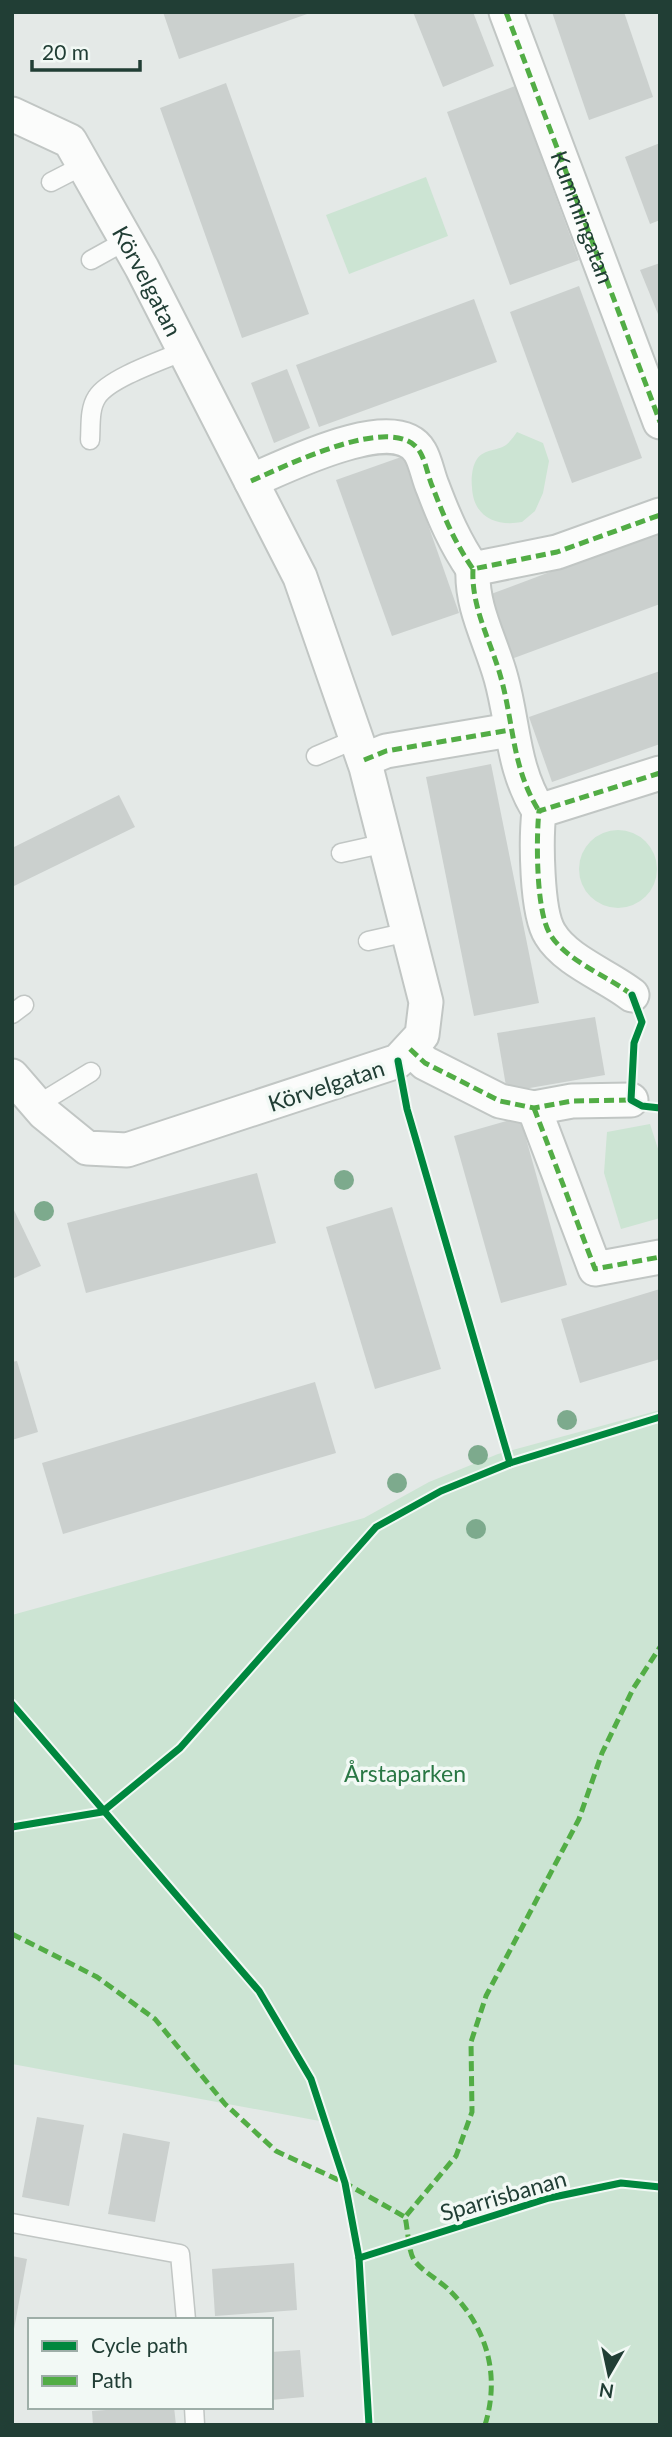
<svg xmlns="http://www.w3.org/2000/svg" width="672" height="2437" font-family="Lato,sans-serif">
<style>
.green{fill:#cce4d3}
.building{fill:#cbd0ce}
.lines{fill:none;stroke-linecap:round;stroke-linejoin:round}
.lane-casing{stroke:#c1c6c4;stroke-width:21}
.street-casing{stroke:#c1c6c4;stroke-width:37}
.lane{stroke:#fbfcfb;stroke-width:18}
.street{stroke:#fbfcfb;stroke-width:33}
.quiet{stroke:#52ad45;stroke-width:5;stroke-dasharray:10 5;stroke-linecap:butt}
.cycleway-casing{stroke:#f2f9f5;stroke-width:11}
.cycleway{stroke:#00873e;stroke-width:7}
.tree{fill:#7daa8d}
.labels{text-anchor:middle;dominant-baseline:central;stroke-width:7;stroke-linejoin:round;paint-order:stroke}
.street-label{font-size:23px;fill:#213e35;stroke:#f2f9f5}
.park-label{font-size:23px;fill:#297744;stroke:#f2f9f5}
</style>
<rect width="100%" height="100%" fill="#e4e9e7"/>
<g class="green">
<polygon points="426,177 448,236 349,274 326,215"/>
<path d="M517 432 543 443 549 461 543 493 535 511 522 522C495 527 473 516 472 487 471 479 472 466 477 459 484 449 497 451 506 445 510 442 514 436 517 432Z"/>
<circle cx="618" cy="869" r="39"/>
<polygon points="650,1124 660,1155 660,1218 621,1229 604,1173 607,1132"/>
<polygon points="660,1410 660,2425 369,2425 359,2258 345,2183 325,2122 12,2064 12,1615 364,1518 429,1482 498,1454"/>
</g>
<g class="building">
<polygon points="163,12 310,12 310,13 179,59"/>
<polygon points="413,12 473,12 494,66 443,87"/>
<polygon points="552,12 624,12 653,97 589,120"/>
<polygon points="226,83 309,314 242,338 160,108"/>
<polygon points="515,86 579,260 510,285 447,112"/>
<polygon points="660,143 660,220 650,224 625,157"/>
<polygon points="660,263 660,319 640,270"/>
<polygon points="579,286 642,458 572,483 510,312"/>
<polygon points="474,299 497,362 319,427 296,365"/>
<polygon points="287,369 310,428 274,443 251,383"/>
<polygon points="404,456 459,613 392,636 336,480"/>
<polygon points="659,531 660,604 506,661 483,597"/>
<polygon points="660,671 660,744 552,782 529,717"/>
<polygon points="491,764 539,1003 474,1016 426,777"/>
<polygon points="119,795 135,827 12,887 12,848"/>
<polygon points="595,1017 605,1075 507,1092 497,1033"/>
<polygon points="520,1117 567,1285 501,1303 454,1136"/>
<polygon points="257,1173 276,1243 86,1293 67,1223"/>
<polygon points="12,1206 41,1266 12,1279"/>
<polygon points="392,1207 441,1369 375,1389 326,1227"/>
<polygon points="660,1289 660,1359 580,1383 561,1319"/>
<polygon points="17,1361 38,1432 12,1440 12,1362"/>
<polygon points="315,1382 336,1453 63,1534 42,1463"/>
<polygon points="37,2117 84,2125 69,2206 22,2197"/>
<polygon points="123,2133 170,2142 155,2222 108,2214"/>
<polygon points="12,2256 27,2259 14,2329 12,2328"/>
<polygon points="294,2263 297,2310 215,2316 212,2269"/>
<polygon points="300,2350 304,2397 271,2400 271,2352"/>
<polygon points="148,2407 174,2407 176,2425 93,2425 92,2411"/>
</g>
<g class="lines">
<defs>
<g id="lane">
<polyline points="51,182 84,165"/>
<polyline points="91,260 127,240"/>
<path d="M90 440C91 426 89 409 97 397 109 378 163 360 184 351"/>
<polyline points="316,756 356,739"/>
<polyline points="341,853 386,843"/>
<polyline points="368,941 408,932"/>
<polyline points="12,1014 24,1005"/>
<polyline points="37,1105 91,1072"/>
<polyline points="12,2223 180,2254 186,2320"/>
<polyline points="194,2407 195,2425"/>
</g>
<g id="street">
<polyline points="506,12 660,422"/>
<path id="s1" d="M12 114 70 141 142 268 300 577 366 767 426 1002 422 1035 398 1061 127 1150 87 1148 44 1113 12 1076"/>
<path d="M251 481C284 467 396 410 420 452 426 462 428 477 433 488 444 517 455 543 473 569L557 552 660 515"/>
<path d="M473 569C471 608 491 641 501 678 514 725 512 768 539 811"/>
<polyline points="364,760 386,751 510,730"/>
<path d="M632 995C608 976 566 961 550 934 536 912 536 838 539 811L660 773"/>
<polyline points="410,1049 425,1063 500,1101 534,1108 572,1101 631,1100"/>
<polyline points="534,1108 595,1269 660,1257"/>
</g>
</defs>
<use href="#lane" class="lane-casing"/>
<use href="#street" class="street-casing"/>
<use href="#lane" class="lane"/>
<use href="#street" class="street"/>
<g class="quiet">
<path id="s2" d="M506 12 660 422"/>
<path d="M251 481C284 467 396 410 420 452 426 462 428 477 433 488 444 517 455 543 473 569L557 552 660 515"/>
<path d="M473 569C471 608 491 641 501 678 514 725 512 768 539 811"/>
<polyline points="364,760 386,751 510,730"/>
<path d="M632 995C608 976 566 961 550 934 536 912 536 838 539 811L660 773"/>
<polyline points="410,1049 425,1063 500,1101 534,1108 572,1101 631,1100"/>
<polyline points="534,1108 595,1269 660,1257"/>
<polyline points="12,1934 97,1977 155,2019 225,2104 276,2151 345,2183 405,2217"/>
<path d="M485 2425C501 2373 486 2325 447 2288 437 2279 421 2270 414 2260 408 2250 408 2229 405 2217L456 2156 472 2112 471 2042 486 1996 579 1819 602 1753 633 1689 660 1647"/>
</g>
<defs>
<g id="cycleway">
<polyline points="632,995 642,1022 634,1043 631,1100 642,1106 660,1108"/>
<polyline points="398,1061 407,1109 510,1463"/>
<polyline points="12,1704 259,1991 311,2079 345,2183 359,2258 369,2425"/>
<polyline points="12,1827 102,1812 180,1748 376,1527 441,1491 510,1463 660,1417"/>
<polyline points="359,2258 549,2198 621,2183 660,2187"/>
</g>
</defs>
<use href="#cycleway" class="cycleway-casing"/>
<use href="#cycleway" class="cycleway"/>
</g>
<g class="tree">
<circle cx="344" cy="1180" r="10"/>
<circle cx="44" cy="1211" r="10"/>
<circle cx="567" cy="1420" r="10"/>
<circle cx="478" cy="1455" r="10"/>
<circle cx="397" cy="1483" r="10"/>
<circle cx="476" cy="1529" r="10"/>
</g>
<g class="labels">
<g class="street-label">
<text stroke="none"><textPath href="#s2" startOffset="219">Kummingatan</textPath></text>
<text stroke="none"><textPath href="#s1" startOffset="224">Körvelgatan</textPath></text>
<text transform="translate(326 1085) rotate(-18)">Körvelgatan</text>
<text transform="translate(503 2195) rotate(-16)">Sparrisbanan</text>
</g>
<g class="park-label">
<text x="405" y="1773">Årstaparken</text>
</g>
</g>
<rect width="672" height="2437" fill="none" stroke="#213e35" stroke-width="28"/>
<rect x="28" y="2318" width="245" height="91" fill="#f2f9f5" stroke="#9eaea8" stroke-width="2"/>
<rect x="42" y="2341" width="35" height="10" fill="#00873e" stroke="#9eaea8" stroke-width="2"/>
<text x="91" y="2353" font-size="21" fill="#213e35">Cycle path</text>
<rect x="42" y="2376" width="35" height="10" fill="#52ad45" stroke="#9eaea8" stroke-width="2"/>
<text x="91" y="2388" font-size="21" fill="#213e35">Path</text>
<g transform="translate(609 2374) rotate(189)" stroke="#f2f9f5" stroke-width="5" paint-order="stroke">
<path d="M0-5L12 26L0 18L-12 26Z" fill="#213e35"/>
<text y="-10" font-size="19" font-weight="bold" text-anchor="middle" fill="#213e35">N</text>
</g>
<path d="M32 60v10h108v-10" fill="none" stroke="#213e35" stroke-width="3.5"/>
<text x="42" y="60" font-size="21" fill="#213e35" stroke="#f2f9f5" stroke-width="5" paint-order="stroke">20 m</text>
</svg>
